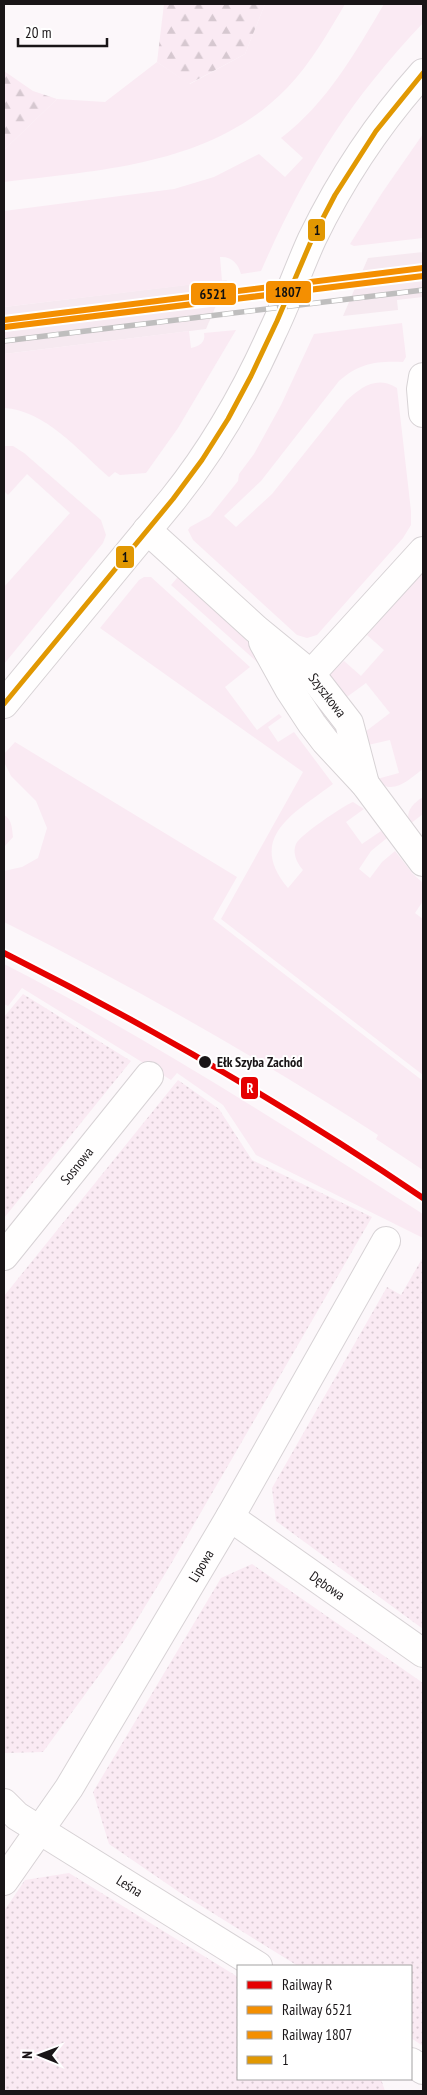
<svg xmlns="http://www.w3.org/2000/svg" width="427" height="2095" font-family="'PT Sans Narrow',sans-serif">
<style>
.built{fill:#f6e9f0}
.grass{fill:#faeaf3}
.forest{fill:url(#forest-firs)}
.park{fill:url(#park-dots)}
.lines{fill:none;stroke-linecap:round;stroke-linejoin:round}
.minor-casing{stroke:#d7d2d5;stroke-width:30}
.tertiary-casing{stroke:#d7d2d5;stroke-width:30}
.minor{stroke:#fffefe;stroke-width:28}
.tertiary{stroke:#fffefe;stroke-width:28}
.rail-casing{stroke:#bfbebe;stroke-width:5.5}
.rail{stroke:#fff;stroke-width:4;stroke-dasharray:11;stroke-linecap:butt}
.bus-1-casing{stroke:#fff;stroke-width:9}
.bus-1{stroke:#e19802;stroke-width:5}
.rail-1-casing{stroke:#fff;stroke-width:10}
.rail-2-casing{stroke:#fff;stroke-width:10}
.rail-3-casing{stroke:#fff;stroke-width:10}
.rail-1{stroke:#e50000;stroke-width:6}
.rail-2{stroke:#f48f01;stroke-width:6}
.rail-3{stroke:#f48f01;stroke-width:6}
.stop-dot{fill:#191517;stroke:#fff;stroke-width:2}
.labels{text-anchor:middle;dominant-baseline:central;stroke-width:4;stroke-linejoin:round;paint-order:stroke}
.street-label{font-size:14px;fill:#191517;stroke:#fff}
.stop-label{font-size:14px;font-weight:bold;fill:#191517;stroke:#fff;text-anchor:start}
.line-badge{stroke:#fff;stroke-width:2}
.badge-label{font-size:14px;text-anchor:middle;font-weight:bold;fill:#fff}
.pale-badge-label{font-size:14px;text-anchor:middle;font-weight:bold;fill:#111}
</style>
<defs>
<pattern id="forest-firs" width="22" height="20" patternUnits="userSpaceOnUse" patternTransform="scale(1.25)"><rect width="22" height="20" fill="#faeaf3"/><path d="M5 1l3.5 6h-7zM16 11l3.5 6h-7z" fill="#d6c8d0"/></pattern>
<pattern id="park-dots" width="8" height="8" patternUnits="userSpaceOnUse" patternTransform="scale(1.25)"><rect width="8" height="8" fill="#faeaf3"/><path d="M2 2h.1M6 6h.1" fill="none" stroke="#d6c8d0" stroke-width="1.8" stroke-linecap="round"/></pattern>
</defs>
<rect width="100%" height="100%" fill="#fcf7fa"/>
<g class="built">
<polygon points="423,252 423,297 397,300 398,310 343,316 368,258"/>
<polygon points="227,280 206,329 4,354 4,307"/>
</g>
<g class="grass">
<path d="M265 4H345C328 33 311 63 287 88 213 165 103 170 4 182V150L57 99 105 102 157 62 190 84 245 54Z"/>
<path d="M384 4H423V23C349 101 304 173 261 271L241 274C238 263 231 256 220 257L222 281 4 307V211L174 189 214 177 259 154 285 177 303 158 281 138C327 103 355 53 384 4Z"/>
<polygon points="423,134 423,238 354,246 350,244 382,193"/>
<path d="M402 323 406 357 403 362C376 361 360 363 339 381L261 481 224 516 236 527 272 494 346 401C361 387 377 375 397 388L411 511V525L403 538 317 635 307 638 297 635 193 540 188 530 190 527 210 516 238 481 239 474 254 454 281 405 314 334Z"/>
<path d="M236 330 178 428 146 473 120 475 115 472 109 477C79 451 45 410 4 408V354L189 331 191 348C199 346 206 343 204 333Z"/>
<polygon points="4,446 13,446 24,453 101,520 106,535 103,543 4,664 4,587 70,513 27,474 8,495 4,491"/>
<path d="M423 571V769C409 779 391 798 377 779L399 773 390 740 368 745 365 732 390 713 366 683 344 699 330 678V674L344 661 361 676 384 650 367 635Z"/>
<path d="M144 577H151L250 667 225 687 257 730 279 714 282 717 268 727 278 742 294 732 333 784C296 812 245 837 288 888L303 870C297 863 292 853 296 844 300 835 343 806 353 802L364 809 346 822 362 844 381 831 387 838 371 851 359 869 370 878 382 862 395 851 413 874 423 883V901L415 913 423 919V1075L221 919 303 772 100 628 139 580Z"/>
<polygon points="178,577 257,650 258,656 257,662 171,585"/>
<path d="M15 742 237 877 213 919 423 1081V1170L376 1139 378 1135C257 1057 132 986 4 922V871L22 867 38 858 47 828 36 801 11 776 4 762V754Z"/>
<path d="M423 797V814L410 824C404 811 414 803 423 797Z"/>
<path d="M4 815C12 819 12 829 13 837L4 847Z"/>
<path d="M4 964C149 1038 286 1127 423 1214V1238L256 1155 223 1105 177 1073 171 1080 22 988 8 1006 4 1004Z"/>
</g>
<g class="forest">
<polygon points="164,4 265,4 245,54 189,84 157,62"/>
<polygon points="4,71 33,91 57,99 4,150"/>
</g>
<g class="park">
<polygon points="23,994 131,1061 4,1218 4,1017"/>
<polygon points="178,1080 219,1109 252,1160 372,1217 171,1564 124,1641 43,1752 4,1753 4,1296"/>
<polygon points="423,1257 423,1629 276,1521 272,1488 387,1287 401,1295"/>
<polygon points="252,1564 423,1683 423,2046 411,2038 411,1966 298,1966 179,1892 109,1844 93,1792 221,1578"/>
<polygon points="69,1873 238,1977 238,2079 381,2079 385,2091 4,2091 4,1911 25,1880"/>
</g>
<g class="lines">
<defs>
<g id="minor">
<polyline points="423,377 421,389 423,413"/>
<path id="s1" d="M147 530 256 629 311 674 349 723 365 784"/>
<polyline points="263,642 289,689 312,724 325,741 365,784 423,862"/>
<polyline points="311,674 423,551"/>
<path id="s2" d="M4 1256 149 1076"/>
<path id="s3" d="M230 1517 423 1653"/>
<path id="s4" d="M4 1803 17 1816 258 1966"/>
<path id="s5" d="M4 1881 69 1788 230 1517 386 1241"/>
<polyline points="411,2062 423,2070"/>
</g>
<path id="tertiary" d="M4 704 173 499C213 449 246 391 272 333 287 302 298 270 312 239 341 179 379 122 423 73"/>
</defs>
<use href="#minor" class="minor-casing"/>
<use href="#tertiary" class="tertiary-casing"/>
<use href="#minor" class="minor"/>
<use href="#tertiary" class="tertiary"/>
<defs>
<polyline id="rail" points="4,341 423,290"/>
</defs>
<use href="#rail" class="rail-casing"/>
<use href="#rail" class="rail"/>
<defs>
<polyline id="bus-1" points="4,704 173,499 202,460 228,419 251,376 277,321 312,239 335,195 376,131 423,73"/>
</defs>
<use href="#bus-1" class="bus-1-casing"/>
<use href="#bus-1" class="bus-1"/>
<defs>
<path id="rail-1" d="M4 953C149 1026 289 1107 423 1198"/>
<polyline id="rail-2" points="4,320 423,268"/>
<polyline id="rail-3" points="5,327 423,276"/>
</defs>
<use href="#rail-1" class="rail-1-casing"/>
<use href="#rail-2" class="rail-2-casing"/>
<use href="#rail-3" class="rail-3-casing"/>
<use href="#rail-1" class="rail-1"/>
<use href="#rail-2" class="rail-2"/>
<use href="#rail-3" class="rail-3"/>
</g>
<circle class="stop-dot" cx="205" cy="1062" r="7"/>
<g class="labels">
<g class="street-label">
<text stroke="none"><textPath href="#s1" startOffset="245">Szyszkowa</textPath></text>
<text stroke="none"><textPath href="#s2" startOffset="116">Sosnowa</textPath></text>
<text stroke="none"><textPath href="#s5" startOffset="372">Lipowa</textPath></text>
<text stroke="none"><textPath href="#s3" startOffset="119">Dębowa</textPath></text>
<text stroke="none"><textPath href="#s4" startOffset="151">Leśna</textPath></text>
</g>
<g class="stop-label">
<text x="217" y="1062">Ełk Szyba Zachód</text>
</g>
</g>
<g class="line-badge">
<rect x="307" y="218" width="19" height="24" rx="5" fill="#e19802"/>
<rect x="265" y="280" width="47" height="24" rx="5" fill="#f48f01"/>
<rect x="190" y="282" width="47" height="24" rx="5" fill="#f48f01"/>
<rect x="115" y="545" width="20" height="24" rx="5" fill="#e19802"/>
<rect x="240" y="1076" width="19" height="24" rx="5" fill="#e50000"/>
</g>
<g class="badge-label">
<text x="250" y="1093">R</text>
</g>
<g class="pale-badge-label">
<text x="317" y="235">1</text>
<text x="288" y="297">1807</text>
<text x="213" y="299">6521</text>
<text x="125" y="562">1</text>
</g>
<rect width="427" height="2095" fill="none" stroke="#191517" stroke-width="10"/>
<rect x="237" y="1965" width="175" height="115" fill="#ffffff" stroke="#a3a1a2"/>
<rect x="247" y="1981" width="25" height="8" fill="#e50000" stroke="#a3a1a2"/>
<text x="282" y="1990" font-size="15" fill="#191517">Railway R</text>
<rect x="247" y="2006" width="25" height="8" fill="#f48f01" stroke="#a3a1a2"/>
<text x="282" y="2015" font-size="15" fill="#191517">Railway 6521</text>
<rect x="247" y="2031" width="25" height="8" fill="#f48f01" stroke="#a3a1a2"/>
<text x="282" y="2040" font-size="15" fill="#191517">Railway 1807</text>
<rect x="247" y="2056" width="25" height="8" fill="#e19802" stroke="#a3a1a2"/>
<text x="282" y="2065" font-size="15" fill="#191517">1</text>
<g transform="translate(40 2055) rotate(271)" stroke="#ffffff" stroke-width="4" paint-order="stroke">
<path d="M0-4L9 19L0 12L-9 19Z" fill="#191517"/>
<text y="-8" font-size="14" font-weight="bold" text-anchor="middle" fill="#191517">N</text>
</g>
<path d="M18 38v8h89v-8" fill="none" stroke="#191517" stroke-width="2.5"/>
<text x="25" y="38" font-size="15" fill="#191517" stroke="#ffffff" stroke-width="4" paint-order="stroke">20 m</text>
</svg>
